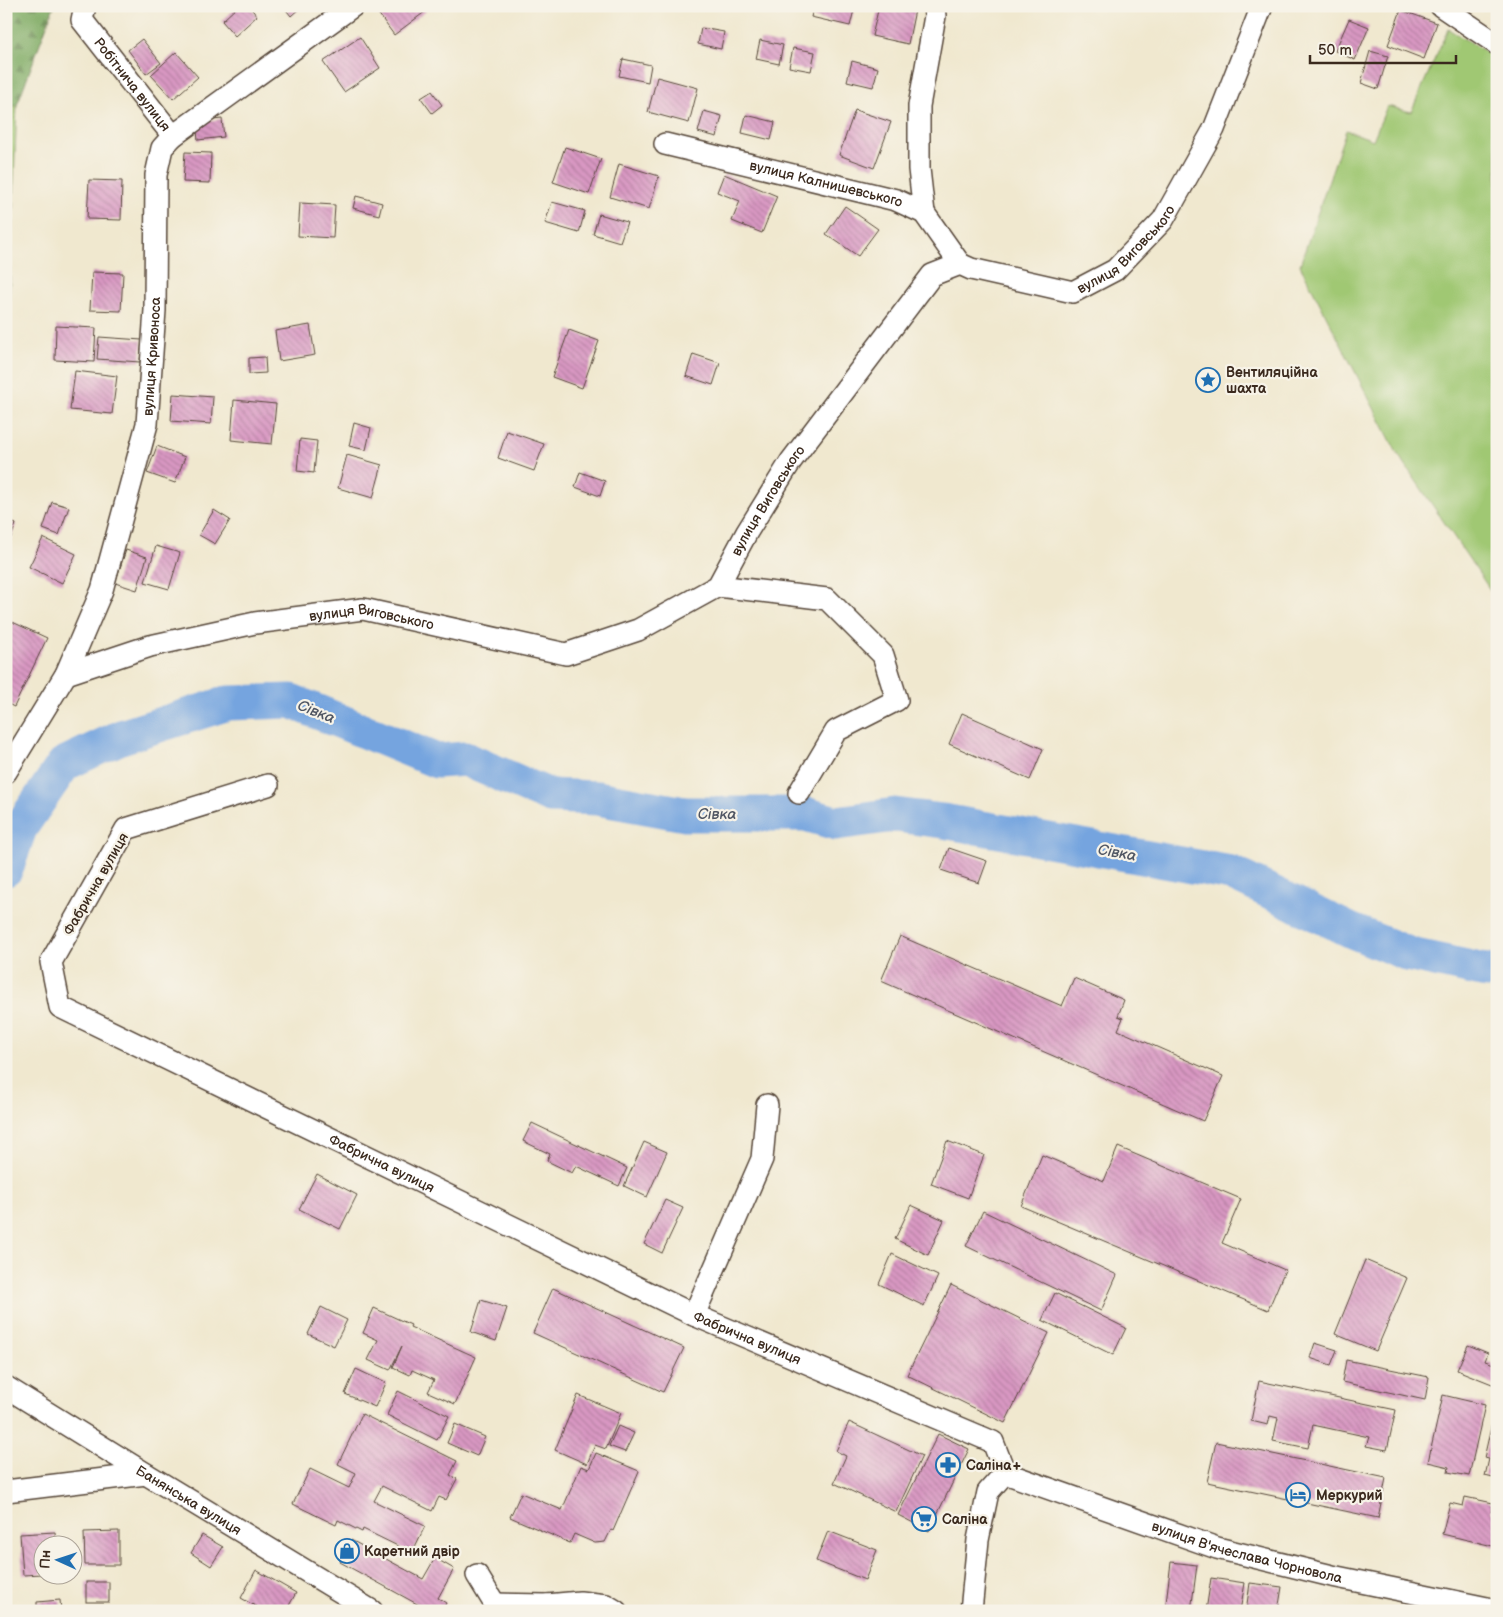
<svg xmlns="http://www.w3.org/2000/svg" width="1503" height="1617" font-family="'Balsamiq Sans',sans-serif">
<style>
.grass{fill:url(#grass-tufts);stroke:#6e7948}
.forest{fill:url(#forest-firs);stroke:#5e6b42}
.garden{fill:#a0c873;stroke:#6e7948}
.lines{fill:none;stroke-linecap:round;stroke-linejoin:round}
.river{stroke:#75a4df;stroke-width:35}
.building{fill:url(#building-back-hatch)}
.minor-casing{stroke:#564639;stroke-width:24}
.minor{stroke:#fff;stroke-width:21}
.labels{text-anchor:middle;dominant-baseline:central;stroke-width:4.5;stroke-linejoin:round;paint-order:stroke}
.street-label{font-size:14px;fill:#3b2a1e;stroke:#f7f3e8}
.poi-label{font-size:14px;font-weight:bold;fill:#3b2a1e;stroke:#f7f3e8;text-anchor:start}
.water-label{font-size:15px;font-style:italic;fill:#4f5562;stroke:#f7f3e8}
</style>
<defs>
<pattern id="grass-tufts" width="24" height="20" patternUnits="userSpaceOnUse" patternTransform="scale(1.25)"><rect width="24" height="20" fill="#a0c873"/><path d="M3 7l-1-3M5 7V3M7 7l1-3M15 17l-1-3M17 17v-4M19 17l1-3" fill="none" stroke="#84a35e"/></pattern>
<pattern id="forest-firs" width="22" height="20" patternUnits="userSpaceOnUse" patternTransform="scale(1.25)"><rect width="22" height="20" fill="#80ac65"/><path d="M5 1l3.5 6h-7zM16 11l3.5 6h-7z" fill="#6a8c53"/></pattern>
<pattern id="building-back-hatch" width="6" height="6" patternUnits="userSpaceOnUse" patternTransform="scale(1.25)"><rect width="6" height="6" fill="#d998c3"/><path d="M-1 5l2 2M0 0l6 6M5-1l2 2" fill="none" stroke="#b17c9e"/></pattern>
</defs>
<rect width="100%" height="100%" fill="#f7f3e8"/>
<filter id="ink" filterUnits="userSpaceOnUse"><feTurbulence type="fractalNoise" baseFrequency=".02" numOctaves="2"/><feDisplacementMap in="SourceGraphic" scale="10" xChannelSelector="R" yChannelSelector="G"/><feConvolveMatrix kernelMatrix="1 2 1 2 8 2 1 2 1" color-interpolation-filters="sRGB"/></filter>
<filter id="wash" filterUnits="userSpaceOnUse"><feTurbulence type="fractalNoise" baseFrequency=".0096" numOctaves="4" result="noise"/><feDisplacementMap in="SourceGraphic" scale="20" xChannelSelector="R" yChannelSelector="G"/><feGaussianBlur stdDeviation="1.12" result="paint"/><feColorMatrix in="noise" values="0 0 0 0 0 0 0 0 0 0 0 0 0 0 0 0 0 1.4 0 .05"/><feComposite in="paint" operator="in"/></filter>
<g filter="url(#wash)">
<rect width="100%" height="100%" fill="#f0e8cf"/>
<polygon class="grass" points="17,105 7,354 6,365 6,108"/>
<polygon class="forest" points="6,6 54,6 17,105 6,108"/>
<polygon class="garden" points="1448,29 1488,53 1497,60 1497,600 1397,453 1300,265 1346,130 1373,140 1387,106 1411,112"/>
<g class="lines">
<polyline class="river" points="6,869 20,828 64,764 121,737 228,703 291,701 437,761 465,759 550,796 597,798 685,814 805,814 836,823 895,815 943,821 1231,873 1352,931 1411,955 1486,971 1497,970"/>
</g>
<g id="blocks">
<g class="building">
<polygon points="238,6 249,6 257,16 235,36 222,21"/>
<polygon points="283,6 302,6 291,16"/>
<polygon points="379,6 423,6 426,11 394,35 375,9"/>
<polygon points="814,6 855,6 850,26 811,17"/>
<polygon points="879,6 898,6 915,10 908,44 872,36"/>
<polygon points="1401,10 1437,23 1424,59 1388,45"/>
<polygon points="1349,19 1369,27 1355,60 1335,51"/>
<polygon points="701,28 724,32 721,49 698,44"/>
<polygon points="360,37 380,68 344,92 323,62"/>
<polygon points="142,39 161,63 146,74 128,50"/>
<polygon points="760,40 783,45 779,64 756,59"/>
<polygon points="793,48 815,52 811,71 789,67"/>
<polygon points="1370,51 1388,56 1378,89 1361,83"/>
<polygon points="176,52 198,77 173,99 151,75"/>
<polygon points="623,59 651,65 648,82 619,76"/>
<polygon points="852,61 878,68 873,87 847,81"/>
<polygon points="657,77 698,88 689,123 648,112"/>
<polygon points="432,91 442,105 432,113 421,98"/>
<polygon points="855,110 891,122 874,168 839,155"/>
<polygon points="704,111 722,116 717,137 698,132"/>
<polygon points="746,115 775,122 771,140 742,133"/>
<polygon points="222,119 224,137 198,140 196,122"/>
<polygon points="565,147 601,159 589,194 553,182"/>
<polygon points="185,152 211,153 210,183 183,182"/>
<polygon points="619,164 659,176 649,209 610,197"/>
<polygon points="724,174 777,196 762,233 732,221 740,201 717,192"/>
<polygon points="89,180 122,181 121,220 87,219"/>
<polygon points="356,196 382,203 379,215 353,208"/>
<polygon points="552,202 585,211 579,233 545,223"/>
<polygon points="300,203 335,205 333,238 298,236"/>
<polygon points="845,206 878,229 858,256 826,234"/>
<polygon points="599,214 627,222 620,242 593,234"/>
<polygon points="92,272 123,273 121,311 90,310"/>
<polygon points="310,325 315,355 279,361 275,331"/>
<polygon points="56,326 96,328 94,362 55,360"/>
<polygon points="569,330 599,341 582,388 552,377"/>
<polygon points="99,337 142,340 140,362 97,359"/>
<polygon points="693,354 720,363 713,385 686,376"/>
<polygon points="265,357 266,373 249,374 249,358"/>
<polygon points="75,371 117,376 112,414 70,410"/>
<polygon points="173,394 213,397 211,424 171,421"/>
<polygon points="234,400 276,404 272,444 231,440"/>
<polygon points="354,423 371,428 366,450 349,446"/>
<polygon points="507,431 544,444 534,471 498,458"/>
<polygon points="300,439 317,441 314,473 297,471"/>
<polygon points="157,446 185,457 175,483 147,473"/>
<polygon points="347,455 382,465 373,498 338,488"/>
<polygon points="580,472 605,481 600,496 575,487"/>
<polygon points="52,502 69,507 59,535 43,529"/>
<polygon points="214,510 230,520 215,544 199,535"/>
<polygon points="6,520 16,524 8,545 6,544"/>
<polygon points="43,538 76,554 62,583 29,567"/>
<polygon points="156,546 180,553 169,589 145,582"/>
<polygon points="126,550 147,557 137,590 115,583"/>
<polygon points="6,619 47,638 14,707 6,703"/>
<polygon points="962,713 1043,749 1030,780 949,744"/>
<polygon points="949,848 987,861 979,883 941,870"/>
<polygon points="900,936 1062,1006 1074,978 1124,1000 1118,1016 1123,1018 1118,1030 1223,1076 1203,1121 881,981"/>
<polygon points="532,1123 627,1168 619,1186 576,1166 572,1173 547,1161 550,1154 523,1141"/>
<polygon points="947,1141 984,1155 968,1198 931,1184"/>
<polygon points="644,1142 667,1152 647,1197 624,1186"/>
<polygon points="1118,1147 1241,1199 1222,1243 1285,1270 1268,1310 1021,1206 1042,1155 1104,1181"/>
<polygon points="317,1174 357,1195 340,1229 299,1209"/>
<polygon points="665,1200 683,1208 662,1253 644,1244"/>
<polygon points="911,1205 944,1220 928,1255 895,1239"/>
<polygon points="983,1211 1117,1275 1101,1311 966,1246"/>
<polygon points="892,1254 938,1276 924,1306 879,1284"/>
<polygon points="1365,1260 1407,1278 1376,1351 1335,1334"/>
<polygon points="951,1285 1049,1333 1005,1423 907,1375"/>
<polygon points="553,1288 684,1348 663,1392 533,1333"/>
<polygon points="1055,1293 1126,1328 1113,1355 1042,1320"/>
<polygon points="481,1300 507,1308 496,1341 471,1332"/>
<polygon points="321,1307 347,1320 334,1346 308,1334"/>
<polygon points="374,1308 411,1325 410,1327 476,1357 455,1404 428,1392 434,1380 412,1370 410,1375 393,1367 402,1346 390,1370 368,1360 378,1340 363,1333"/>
<polygon points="1315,1343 1337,1350 1331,1365 1310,1358"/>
<polygon points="1468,1345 1488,1353 1485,1361 1497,1365 1497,1386 1457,1370"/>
<polygon points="1346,1360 1429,1377 1425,1400 1342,1382"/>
<polygon points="356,1369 386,1383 375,1407 345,1394"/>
<polygon points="1259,1381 1396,1410 1387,1450 1366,1446 1369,1437 1313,1425 1308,1448 1273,1441 1278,1418 1270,1416 1268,1425 1251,1421"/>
<polygon points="398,1391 449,1416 437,1440 387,1415"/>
<polygon points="578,1395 621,1413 606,1449 595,1445 587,1464 555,1450"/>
<polygon points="1443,1395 1485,1405 1469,1476 1448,1472 1449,1467 1428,1462"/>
<polygon points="362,1414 457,1461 450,1475 457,1479 446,1500 439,1497 432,1511 382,1486 374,1501 425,1526 412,1553 363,1529 362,1532 338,1520 336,1525 293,1504 310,1469 349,1488 356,1473 338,1464"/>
<polygon points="849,1422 922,1456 896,1512 834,1483 846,1456 836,1451"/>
<polygon points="1492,1423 1497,1425 1497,1479 1485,1476 1489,1459 1484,1458"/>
<polygon points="455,1424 485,1437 477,1456 447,1443"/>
<polygon points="618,1426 634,1433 625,1452 609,1446"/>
<polygon points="938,1434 969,1449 929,1531 898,1515"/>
<polygon points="1216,1442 1386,1478 1378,1518 1207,1482"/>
<polygon points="596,1453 639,1471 613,1531 611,1530 605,1542 595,1543 574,1534 570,1543 510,1517 521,1493 562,1510 581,1466 589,1469"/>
<polygon points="1465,1497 1493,1503 1491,1512 1497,1514 1497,1547 1442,1534 1450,1503 1463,1506"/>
<polygon points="119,1531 119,1565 85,1565 84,1532"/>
<polygon points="828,1531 877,1550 865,1580 816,1561"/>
<polygon points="55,1532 56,1544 42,1544 42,1574 23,1575 20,1534"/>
<polygon points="202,1535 223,1547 211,1566 191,1553"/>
<polygon points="351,1540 423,1579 435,1558 454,1569 438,1598 446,1603 442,1611 430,1611 340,1562"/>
<polygon points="1171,1562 1197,1565 1191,1611 1165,1611"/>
<polygon points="256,1570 296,1593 286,1611 264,1611 241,1598"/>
<polygon points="1211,1578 1245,1583 1240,1611 1206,1611"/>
<rect x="86" y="1582" width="23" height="20"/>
<polygon points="1250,1583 1282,1587 1278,1611 1246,1611"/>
<polygon points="60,1600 61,1611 37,1611 37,1602"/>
</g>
</g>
</g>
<g filter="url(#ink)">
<use href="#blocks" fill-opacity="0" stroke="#564639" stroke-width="1"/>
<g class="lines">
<defs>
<g id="minor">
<path id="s1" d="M85 6 82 20 173 136"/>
<polyline points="1441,6 1497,44"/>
<path id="s2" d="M665 144 896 200 924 213 960 264"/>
<polyline points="924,213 919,169 919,106 935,16 934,6"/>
<polyline points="718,586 827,599 883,655 897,700 836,731 799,793"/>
<path id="s3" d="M66 674 150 646 255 623 363 609 566 654 638 630 718 586 747 532 791 461 932 275 960 264 971 269 1073 292 1115 270 1163 220 1214 129 1262 6"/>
<path id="s4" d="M6 772 66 674 102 590 147 424 155 310 156 175 162 148 173 136 353 6"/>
<path id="s5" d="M268 785 126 829 51 962 60 1007 694 1315 993 1442 1005 1473"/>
<polyline points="694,1315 762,1159 767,1105"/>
<path id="s6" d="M6 1387 146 1474 372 1611"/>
<path id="s7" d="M1005 1473 1217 1548 1332 1576 1497 1610"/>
<polyline points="6,1491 146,1474"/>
<polyline points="477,1575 499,1611"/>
<polyline points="495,1604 547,1605"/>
<polyline points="540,1611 547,1605 580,1602 606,1605 616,1611"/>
<polyline points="971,1611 978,1540 988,1492 1005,1473"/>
</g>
</defs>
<use href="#minor" class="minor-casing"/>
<use href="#minor" class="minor"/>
</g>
</g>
<defs>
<symbol id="sight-ring" viewBox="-11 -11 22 22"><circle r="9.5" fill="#f7f3e8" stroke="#1f6fb2" stroke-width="1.5"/><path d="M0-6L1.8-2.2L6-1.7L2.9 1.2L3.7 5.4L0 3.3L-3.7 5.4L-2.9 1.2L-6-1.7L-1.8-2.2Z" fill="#1f6fb2"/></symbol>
<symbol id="pharmacy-ring" viewBox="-11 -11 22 22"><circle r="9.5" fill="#f7f3e8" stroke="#1f6fb2" stroke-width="1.5"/><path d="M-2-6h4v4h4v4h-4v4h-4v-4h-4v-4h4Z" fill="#1f6fb2"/></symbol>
<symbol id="hotel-ring" viewBox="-11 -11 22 22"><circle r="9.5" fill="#f7f3e8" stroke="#1f6fb2" stroke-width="1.5"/><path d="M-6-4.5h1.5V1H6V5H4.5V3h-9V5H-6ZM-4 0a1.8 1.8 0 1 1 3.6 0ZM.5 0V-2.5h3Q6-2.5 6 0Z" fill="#1f6fb2"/></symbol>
<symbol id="supermarket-ring" viewBox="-11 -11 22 22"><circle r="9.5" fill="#f7f3e8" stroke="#1f6fb2" stroke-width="1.5"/><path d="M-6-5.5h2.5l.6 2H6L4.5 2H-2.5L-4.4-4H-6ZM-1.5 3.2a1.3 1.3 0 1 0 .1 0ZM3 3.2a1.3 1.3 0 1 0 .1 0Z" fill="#1f6fb2"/></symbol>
<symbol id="shop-ring" viewBox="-11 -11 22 22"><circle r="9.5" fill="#f7f3e8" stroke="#1f6fb2" stroke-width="1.5"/><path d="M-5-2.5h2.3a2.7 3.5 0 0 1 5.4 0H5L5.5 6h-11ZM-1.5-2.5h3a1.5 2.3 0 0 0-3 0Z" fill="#1f6fb2"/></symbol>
</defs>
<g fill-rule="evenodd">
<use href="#sight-ring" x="1194" y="366" width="28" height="28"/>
<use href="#pharmacy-ring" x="934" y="1451" width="28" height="28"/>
<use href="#hotel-ring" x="1284" y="1481" width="28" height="28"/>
<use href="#supermarket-ring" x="910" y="1505" width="28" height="28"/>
<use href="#shop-ring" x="333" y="1537" width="28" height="28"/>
</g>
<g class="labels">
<g class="street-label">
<text stroke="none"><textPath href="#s1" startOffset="96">Робітнича вулиця</textPath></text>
<text stroke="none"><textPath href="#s2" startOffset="166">вулиця Калнишевського</textPath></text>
<text stroke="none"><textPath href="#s3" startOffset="1274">вулиця Виговського</textPath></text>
<text stroke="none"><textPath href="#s4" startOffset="446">вулиця Кривоноса</textPath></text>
<text stroke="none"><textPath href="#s3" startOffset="779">вулиця Виговського</textPath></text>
<text stroke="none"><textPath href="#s3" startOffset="314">вулиця Виговського</textPath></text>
<text transform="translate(96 884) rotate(-60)">Фабрична вулиця</text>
<text stroke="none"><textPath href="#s5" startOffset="705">Фабрична вулиця</textPath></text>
<text stroke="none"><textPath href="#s5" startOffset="1110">Фабрична вулиця</textPath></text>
<text stroke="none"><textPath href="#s6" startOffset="215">Банянська вулиця</textPath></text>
<text stroke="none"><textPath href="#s7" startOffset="255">вулиця В'ячеслава Чорновола</textPath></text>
</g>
<g class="poi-label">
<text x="1226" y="372">Вентиляційна<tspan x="1226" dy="16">шахта</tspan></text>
<text x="966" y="1465">Саліна+</text>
<text x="1316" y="1495">Меркурий</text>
<text x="942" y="1519">Саліна</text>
<text x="364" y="1551">Каретний двір</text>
</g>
<g class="water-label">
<text transform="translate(316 712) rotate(22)">Сівка</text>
<text x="717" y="814">Сівка</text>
<text transform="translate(1117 853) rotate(10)">Сівка</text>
</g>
</g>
<rect width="1503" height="1617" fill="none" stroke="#f7f3e8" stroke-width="25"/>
<g transform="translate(58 1560) rotate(273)"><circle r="24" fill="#f7f3e8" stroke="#aca397"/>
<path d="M0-4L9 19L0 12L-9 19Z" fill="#1f6fb2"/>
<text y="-8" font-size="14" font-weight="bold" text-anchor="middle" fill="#3b2a1e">Пн</text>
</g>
<path d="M1310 55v8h146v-8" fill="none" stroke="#3b2a1e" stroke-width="2.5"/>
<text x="1318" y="55" font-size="15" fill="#3b2a1e" stroke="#f7f3e8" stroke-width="4" paint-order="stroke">50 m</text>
</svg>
